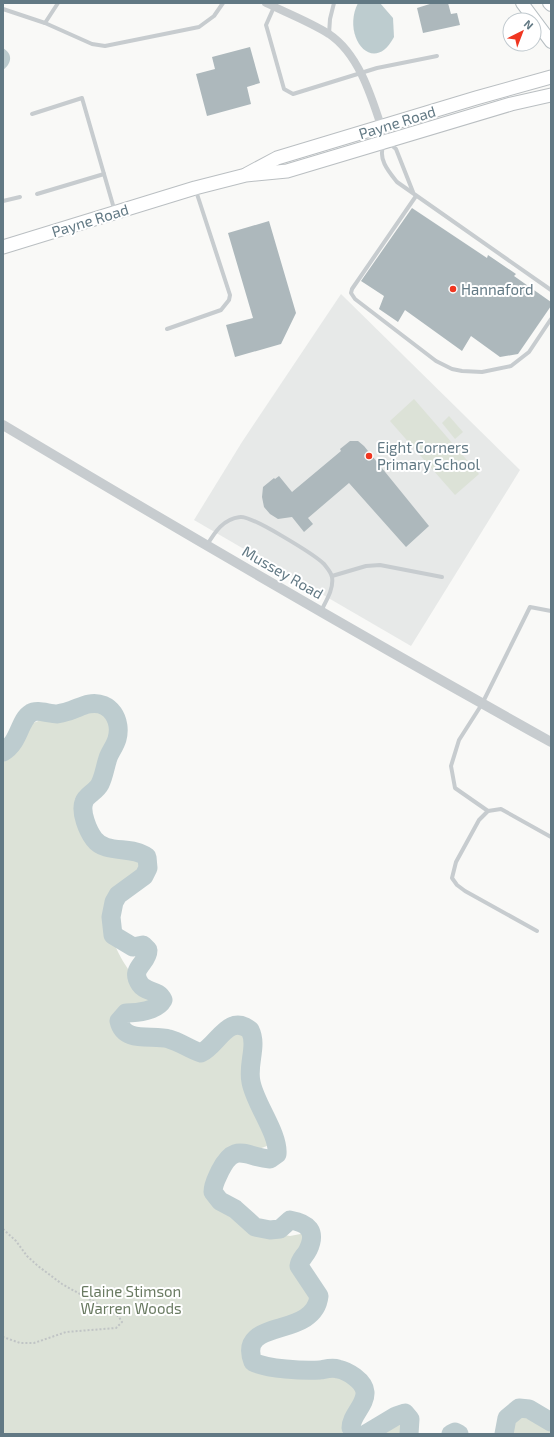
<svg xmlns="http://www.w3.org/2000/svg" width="554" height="1437" font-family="'Exo 2',sans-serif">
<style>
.built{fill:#e7e9e8}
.green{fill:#dce2d7}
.water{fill:#bdcccf}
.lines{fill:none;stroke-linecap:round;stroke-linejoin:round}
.river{stroke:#bdcccf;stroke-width:19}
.building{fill:#adb8bc}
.secondary-casing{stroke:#b6bec2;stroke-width:14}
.primary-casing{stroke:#babfc2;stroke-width:15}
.path{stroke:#c0c4c5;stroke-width:2;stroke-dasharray:2 2;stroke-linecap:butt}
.service{stroke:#c7cccf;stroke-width:4}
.minor{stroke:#c7cccf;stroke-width:8}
.tertiary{stroke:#c7cccf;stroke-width:10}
.secondary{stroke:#fff;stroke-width:12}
.primary{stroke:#fff;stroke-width:13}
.poi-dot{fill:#f03620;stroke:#fff;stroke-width:1.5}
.labels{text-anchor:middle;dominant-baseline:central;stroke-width:4;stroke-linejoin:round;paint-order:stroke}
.street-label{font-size:15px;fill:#627984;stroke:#fff}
.poi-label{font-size:15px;fill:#627984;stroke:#fff;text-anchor:start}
.park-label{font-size:15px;fill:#697a61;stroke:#fff}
</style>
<rect width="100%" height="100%" fill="#f9f9f7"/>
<polygon class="built" points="341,294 520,470 411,646 194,520 242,442"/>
<g class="green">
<polygon points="414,399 479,474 455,495 390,421"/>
<polygon points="449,416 463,432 455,439 442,423"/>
<path d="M99 710 109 714 112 718 113 738 100 762 93 787 82 801 80 810 82 826 87 835 101 848 116 855 144 859 143 870C134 878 125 886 118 896 97 927 122 963 142 987 146 992 153 993 156 998L155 1003C141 1009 117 1010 122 1030 124 1039 132 1042 141 1043 149 1045 157 1040 165 1042 177 1044 188 1052 199 1058 219 1059 218 1033 243 1032L247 1035 249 1040 246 1068 248 1096 268 1142 267 1146 256 1150 233 1149 224 1156 214 1182 213 1195 220 1206 248 1219 268 1232 290 1236 311 1232 313 1235 312 1247 298 1254 292 1261C296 1277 316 1283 315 1302L312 1308 296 1322 260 1331 254 1337 253 1347 260 1357 278 1371 326 1377 338 1375 355 1384 360 1395 351 1411C352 1426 365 1435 381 1431 388 1429 393 1423 401 1420L403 1425 402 1434H3V759L14 751 28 725 41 720 71 718Z"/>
<polygon points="519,1413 531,1415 551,1429 551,1434 509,1434 513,1418"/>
</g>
<g class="water">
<path d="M358 3H380L393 18 394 37C373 77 341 36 358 3Z"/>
<path d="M3 48C13 54 12 63 3 70Z"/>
</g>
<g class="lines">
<g class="river">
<path d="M3 752C20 742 19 720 31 713 37 709 49 714 57 714 62 713 67 712 72 710 78 708 83 705 89 704 111 700 122 721 117 739 115 746 110 752 108 758 105 767 104 776 100 784 96 792 86 795 84 802 80 812 88 831 94 839 106 855 132 845 147 857L148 868 144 876 118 895 114 902 111 917 113 935 133 947 143 945 148 950C148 964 129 968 140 984 146 993 158 989 163 1000 157 1011 137 1013 126 1013L119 1021C124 1044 153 1034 169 1039 180 1042 189 1049 201 1053 218 1045 228 1013 250 1030 258 1046 247 1064 251 1082 255 1104 279 1134 277 1154L270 1159C245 1157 235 1141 220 1171 217 1178 213 1184 213 1192L220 1201 235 1209 255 1227 270 1230 280 1229 290 1220C308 1223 317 1231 308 1250 305 1256 300 1259 299 1266L319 1296C314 1340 236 1317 253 1362 267 1369 304 1371 320 1370 326 1369 332 1367 338 1369 348 1371 364 1381 365 1392 366 1405 351 1415 351 1428L356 1434"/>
<polyline points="366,1434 396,1416 405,1413 410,1419 409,1434"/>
<polyline points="451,1434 455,1432 459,1434"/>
<polyline points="504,1434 507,1418 519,1408 529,1409 551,1422"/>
</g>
</g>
<g class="building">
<polygon points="433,3 448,3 451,14 457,13 460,25 423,33 417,8"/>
<polygon points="250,47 260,83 247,87 251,104 207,116 196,74 215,69 212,57"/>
<polygon points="412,208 487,258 488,255 516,274 514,276 551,302 551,306 518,354 500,357 471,336 462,351 405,310 398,322 379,309 384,296 361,281"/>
<polygon points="269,221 296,313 281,344 235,357 226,325 253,318 228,233"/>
<polygon points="350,441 358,441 364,446 429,526 406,547 349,483 308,518 313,524 304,532 292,517 278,519 270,514 264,507 262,497 263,487 274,478 275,479 279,476 292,492 341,451 340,449"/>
</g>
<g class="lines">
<defs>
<g id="secondary">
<polyline points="522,3 551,42"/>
<polyline points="549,3 551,5"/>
</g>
<g id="primary">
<polyline points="247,174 277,158 476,98 551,77"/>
<polyline points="3,247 195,188 246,175 287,171 511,104 551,95"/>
</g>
</defs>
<use href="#secondary" class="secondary-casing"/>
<use href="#primary" class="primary-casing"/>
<polyline class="path" points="3,1229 16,1241 27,1256 38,1266 62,1284 114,1313 119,1317 122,1322 116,1328 66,1332 34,1343 20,1343 3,1337"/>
<g class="service">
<polyline points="274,7 266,25 268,32 284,89 293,94 377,68 437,56"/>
<polyline points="3,9 45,23 92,44 105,46 199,27 214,16 223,3"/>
<polyline points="45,23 58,3"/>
<polyline points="329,34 330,19 334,3"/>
<polyline points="32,114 82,98 115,212"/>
<polyline points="389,143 396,149 413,192"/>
<path d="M384 145C377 158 389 172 397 182L551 290"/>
<polyline points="37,194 104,174"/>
<polyline points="416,196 352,289 351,293 355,299 436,361 452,369 462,371 482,372 511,366 529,352 551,319"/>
<polyline points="3,201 20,197"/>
<polyline points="167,329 221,310 229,300 230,295 196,191"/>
<path d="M207 545C215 532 223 519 240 517 251 515 315 555 324 564 327 568 331 572 332 577 334 589 326 601 321 611"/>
<polyline points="332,576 366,566 380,565 442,577"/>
<polyline points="488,811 455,788 451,766 459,740 482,704 530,607 551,611"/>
<polyline points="537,931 465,891 457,885 452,878 456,862 479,820 488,811 501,809 551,837"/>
</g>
<path class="minor" d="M266 3C287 13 310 22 329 34 362 56 374 106 386 141"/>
<path class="tertiary" d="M3 425C184 533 366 639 551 742"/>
<use href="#secondary" class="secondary"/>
<use href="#primary" class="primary"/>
</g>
<g class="poi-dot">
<circle cx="453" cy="289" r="4"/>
<circle cx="369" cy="456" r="4"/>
</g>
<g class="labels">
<g class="street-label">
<text transform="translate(397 122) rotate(-17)">Payne Road</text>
<text transform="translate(90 220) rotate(-17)">Payne Road</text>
<text transform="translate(283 572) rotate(30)">Mussey Road</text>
</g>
<g class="poi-label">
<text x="461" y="289">Hannaford</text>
<text x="377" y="447">Eight Corners<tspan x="377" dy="17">Primary School</tspan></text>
</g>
<g class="park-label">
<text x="131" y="1291">Elaine Stimson<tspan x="131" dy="17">Warren Woods</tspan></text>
</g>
</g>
<rect width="554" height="1437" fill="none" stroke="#627984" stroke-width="8"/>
<g transform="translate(522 32) rotate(42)"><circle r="19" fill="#ffffff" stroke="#c0c9ce"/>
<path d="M0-3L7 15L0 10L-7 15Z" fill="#f03620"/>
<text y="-6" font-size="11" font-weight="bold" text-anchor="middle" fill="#627984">N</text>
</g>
</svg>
